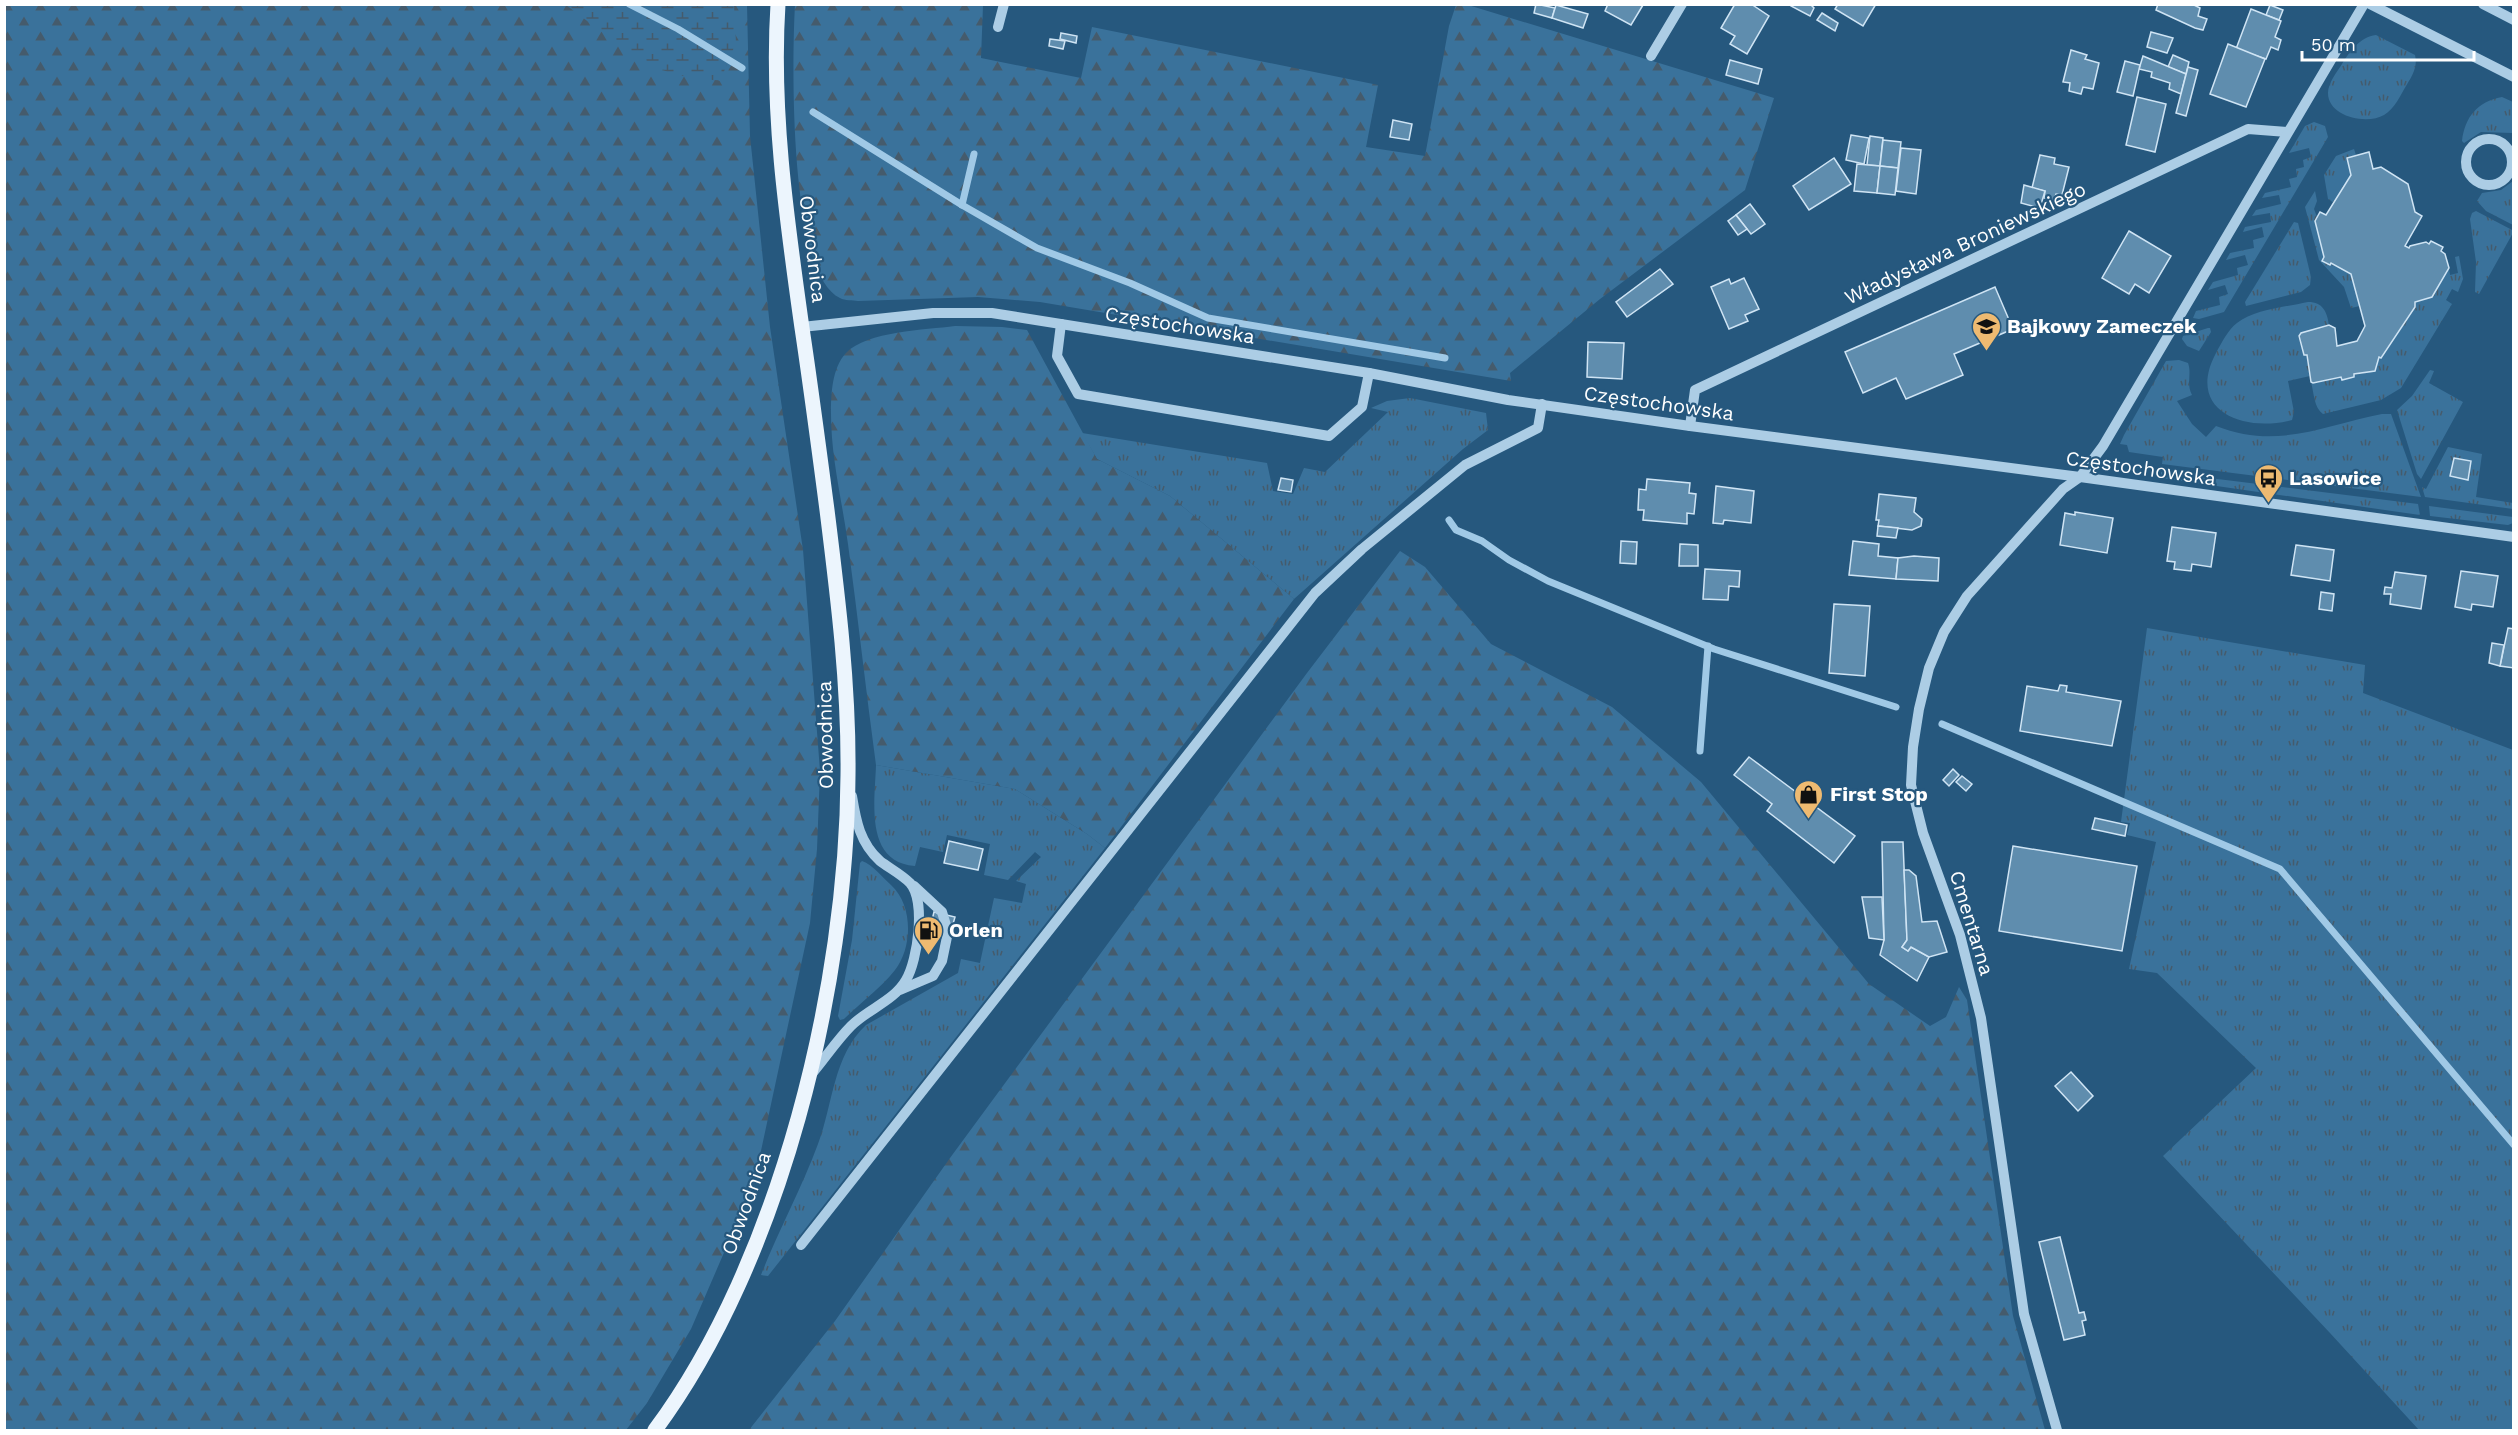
<svg xmlns="http://www.w3.org/2000/svg" width="2518" height="1435" font-family="'Work Sans',sans-serif">
<style>
.grass{fill:url(#grass-tufts)}
.forest{fill:url(#forest-firs)}
.wetland{fill:url(#wetland-marsh)}
.lines{fill:none;stroke-linecap:round;stroke-linejoin:round}
.stream{stroke:#a0c9e6;stroke-width:7}
.building{fill:#5f8dae;stroke:#cfe4f4;stroke-width:1.5}
.minor{stroke:#accde5;stroke-width:10}
.major{stroke:#ecf5fd;stroke-width:15}
.labels{text-anchor:middle;dominant-baseline:central;stroke-width:4.5;stroke-linejoin:round;paint-order:stroke}
.street-label{font-size:20px;fill:#fff;stroke:#26587e}
.poi-label{font-size:20px;font-weight:bold;fill:#fff;stroke:#26587e;text-anchor:start}
</style>
<defs>
<pattern id="grass-tufts" width="24" height="20" patternUnits="userSpaceOnUse" patternTransform="scale(1.5)"><rect width="24" height="20" fill="#3a729b"/><path d="M3 7l-1-3M5 7V3M7 7l1-3M15 17l-1-3M17 17v-4M19 17l1-3" fill="none" stroke="#455b6c"/></pattern>
<pattern id="forest-firs" width="22" height="20" patternUnits="userSpaceOnUse" patternTransform="scale(1.5)"><rect width="22" height="20" fill="#3a729b"/><path d="M5 1l3.5 6h-7zM16 11l3.5 6h-7z" fill="#455b6c"/></pattern>
<pattern id="wetland-marsh" width="20" height="14" patternUnits="userSpaceOnUse" patternTransform="scale(1.5)"><rect width="20" height="14" fill="#3a729b"/><path d="M1 5h8M5 5V1M11 12h8M15 12V8" fill="none" stroke="#455b6c"/></pattern>
</defs>
<rect width="100%" height="100%" fill="#26587e"/>
<g class="grass">
<path d="M2376 35 2415 55C2418 67 2412 76 2406 86 2400 96 2395 108 2384 115 2367 125 2328 117 2328 93 2328 83 2337 72 2342 64 2350 51 2360 37 2376 35Z"/>
<path d="M2502 97 2513 102V133L2481 132 2464 143 2462 141C2465 117 2477 102 2502 97Z"/>
<polygon points="2314,122 2325,126 2328,137 2224,312 2199,319 2193,318 2196,311 2220,305 2219,297 2228,294 2225,285 2208,290 2213,282 2238,275 2237,268 2248,265 2245,255 2226,260 2230,253 2254,248 2253,240 2264,237 2262,227 2243,232 2245,227 2271,222 2270,213 2252,216 2256,210 2281,204 2279,195 2262,198 2265,193 2291,187 2289,179 2297,177 2296,169 2304,167 2303,160 2311,157 2309,148 2289,153 2305,126"/>
<polygon points="2354,149 2356,155 2347,158 2351,175 2334,203 2328,199 2324,175 2336,156"/>
<polygon points="2513,181 2513,225 2486,211 2477,201 2482,193 2501,190"/>
<polygon points="2315,191 2317,201 2314,209 2317,217 2315,221 2324,257 2322,261 2329,265 2331,263 2351,274 2360,306 2351,308 2344,287 2319,260 2305,207"/>
<polygon points="2476,211 2514,231 2479,294 2475,292 2476,262 2470,219 2472,213"/>
<polygon points="2294,222 2298,223 2311,277 2310,285 2301,292 2246,306 2245,302"/>
<path d="M2459 256 2463 279 2458 292 2452 289 2446 300 2452 304 2401 388 2381 400 2323 414C2314 408 2314 393 2311 382L2314 383 2375 371 2379 357 2381 358 2415 307V302L2432 297 2449 268 2450 275 2458 273 2455 257Z"/>
<path d="M2308 302C2323 302 2327 312 2329 325L2301 333 2298 336 2304 355H2307L2310 376 2288 381 2294 412 2292 420C2244 433 2185 411 2216 353 2222 342 2228 330 2237 323 2255 309 2286 307 2308 302Z"/>
<polygon points="2208,328 2210,328 2211,332 2199,351 2187,346 2182,339 2183,336"/>
<path d="M2179 360 2188 363C2192 374 2186 384 2192 395L2177 401 2192 424 2206 437 2216 426C2277 450 2322 426 2382 414H2391L2421 497 2162 464 2163 457 2129 452 2127 445 2120 444 2124 435 2166 361Z"/>
<polygon points="2430,370 2434,371 2429,383 2463,402 2421,479 2417,474 2397,410 2412,396"/>
<polygon points="1410,398 1486,413 1488,430 1463,449 1294,599 1170,496 1097,459 1082,433 1267,463 1273,491 1293,494 1304,468 1325,472 1388,412 1371,408 1387,401"/>
<polygon points="2448,447 2482,454 2476,497 2513,503 2513,509 2425,497 2422,487 2426,489"/>
<polygon points="2161,472 2418,504 2420,515 2161,478"/>
<polygon points="2429,506 2513,517 2513,523 2508,525 2430,516"/>
<polygon points="2147,628 2365,665 2363,693 2513,750 2513,1430 2419,1430 2330,1333 2163,1156 2256,1068 2157,973 2129,969 2156,842 2127,835 2130,823 2121,822"/>
<path d="M876 765 1015 789 1087 834 1105 848 768 1276 761 1275C778 1231 802 1188 818 1144 833 1104 833 1056 866 1025L958 973 961 959 980 963 994 898 1022 903 1026 884 1016 881 1041 857 1035 852 1008 880 984 875 990 844 947 835 943 852 920 847 915 866C864 862 875 801 876 765Z"/>
<path d="M862 861C873 865 882 877 891 885 913 905 913 947 895 970 881 988 860 1003 844 1019L840 1020 838 1016 852 940 860 863Z"/>
</g>
<g class="forest">
<polygon points="5,5 747,5 750,136 770,327 803,550 820,771 817,849 810,923 759,1160 745,1204 691,1329 647,1403 626,1430 5,1430"/>
<path d="M795 5H983L981 58 1081 78 1092 27 1378 85 1366 147 1425 156 1449 26 1456 5H1468L1774 98 1745 190 1600 299 1510 373 1511 381 1040 302 978 297 858 301C853 300 845 301 840 298 788 274 792 57 795 5Z"/>
<path d="M955 326 1002 327 1027 330 1097 459 1170 496 1294 599 1105 848 1087 834 1015 789 876 765C866 691 858 618 848 544 842 500 831 458 831 413 831 394 832 368 846 353 867 331 926 330 955 326Z"/>
<polygon points="1400,551 1425,567 1491,644 1612,707 1701,782 1869,984 1930,1026 1946,1017 1959,987 1967,1000 2013,1316 2045,1430 749,1430 835,1321 950,1158 1307,673"/>
</g>
<polygon class="wetland" points="566,5 734,5 736,43 720,81 671,74 623,48"/>
<g class="lines">
<g class="stream">
<polyline points="629,4 678,29 742,68"/>
<polyline points="813,112 962,205 1037,248 1130,283 1208,318 1445,358"/>
<polyline points="962,205 974,154"/>
<polyline points="1449,520 1456,530 1482,541 1509,560 1548,581 1714,649 1896,707"/>
<polyline points="1942,724 2280,869 2514,1145"/>
<polyline points="1700,751 1708,646"/>
</g>
</g>
<g class="building">
<polygon points="1536,4 1555,8 1552,18 1534,13"/>
<polygon points="1608,4 1642,4 1643,5 1631,25 1605,11"/>
<polygon points="1735,4 1751,4 1769,16 1747,54 1730,44 1735,36 1721,28"/>
<polygon points="1792,4 1810,4 1814,8 1810,16 1791,6"/>
<polygon points="1838,4 1876,4 1863,26 1835,9"/>
<polygon points="2158,4 2192,4 2200,8 2198,16 2207,19 2203,30 2195,28 2156,10"/>
<polygon points="1556,5 1588,14 1583,28 1552,18"/>
<polygon points="2270,5 2283,10 2279,20 2266,15"/>
<polygon points="2251,9 2281,21 2275,37 2281,40 2278,50 2271,47 2266,59 2236,49"/>
<polygon points="1822,13 1838,23 1835,31 1817,20"/>
<polygon points="2151,32 2173,38 2167,53 2147,47"/>
<polygon points="1061,33 1077,36 1076,43 1060,39"/>
<polygon points="1050,39 1065,41 1063,49 1049,46"/>
<polygon points="2228,44 2265,59 2246,107 2210,94"/>
<polygon points="2071,50 2087,55 2085,59 2099,63 2093,89 2083,87 2081,94 2069,91 2070,83 2063,82"/>
<polygon points="2173,55 2189,62 2186,74 2168,67"/>
<polygon points="2143,56 2186,74 2181,94 2169,89 2170,83 2151,77 2152,72 2139,69"/>
<polygon points="1730,60 1762,69 1758,84 1726,75"/>
<polygon points="2125,61 2140,65 2133,96 2117,92"/>
<polygon points="2188,67 2198,70 2186,116 2176,113"/>
<polygon points="2137,97 2166,104 2155,152 2126,145"/>
<polygon points="1393,120 1412,124 1409,140 1390,137"/>
<polygon points="1851,135 1869,138 1864,164 1846,160"/>
<polygon points="1870,136 1883,138 1880,166 1867,165"/>
<polygon points="1883,140 1901,142 1898,168 1880,166"/>
<polygon points="1901,148 1921,150 1916,194 1896,191"/>
<polygon points="2369,152 2373,169 2381,167 2408,184 2415,212 2422,216 2405,246 2409,248 2410,246 2426,242 2429,244 2431,241 2443,247 2441,251 2445,254 2449,268 2432,297 2415,302 2415,307 2381,358 2379,357 2375,371 2354,374 2354,377 2342,380 2341,377 2313,383 2311,382 2307,355 2304,355 2299,336 2301,333 2329,325 2335,328 2337,346 2357,341 2365,326 2351,274 2331,263 2330,265 2322,261 2324,257 2315,221 2320,212 2326,215 2351,175 2347,158"/>
<polygon points="2040,155 2055,158 2054,164 2069,167 2062,195 2056,194 2054,200 2044,198 2045,191 2032,188"/>
<polygon points="1834,158 1851,184 1809,210 1793,186"/>
<polygon points="1857,164 1880,166 1877,193 1854,191"/>
<polygon points="1880,166 1898,168 1895,195 1877,193"/>
<polygon points="2024,185 2045,191 2040,208 2021,203"/>
<polygon points="1750,204 1765,224 1751,234 1736,215"/>
<polygon points="1736,215 1747,229 1738,235 1728,221"/>
<polygon points="2129,231 2171,256 2149,293 2135,284 2129,294 2102,278"/>
<polygon points="1660,269 1673,284 1627,317 1616,302"/>
<polygon points="1744,278 1759,309 1745,315 1748,321 1729,329 1711,287 1729,279 1731,284"/>
<polygon points="1995,287 2013,329 1954,354 1963,375 1906,399 1896,378 1863,393 1845,352"/>
<polygon points="1588,342 1624,343 1622,379 1587,377"/>
<polygon points="2454,458 2471,461 2468,480 2450,476"/>
<polygon points="1281,478 1293,480 1291,492 1278,490"/>
<polygon points="1647,479 1690,483 1689,493 1696,494 1694,514 1687,513 1687,524 1643,520 1644,510 1638,510 1639,489 1646,490"/>
<polygon points="1716,486 1754,491 1751,523 1724,520 1723,524 1713,523"/>
<polygon points="1879,494 1916,498 1914,512 1922,519 1921,526 1912,530 1878,526 1879,520 1876,520"/>
<polygon points="2075,512 2113,518 2107,553 2060,545 2065,513 2075,515"/>
<polygon points="1878,526 1898,528 1896,538 1877,536"/>
<polygon points="2172,527 2216,533 2211,567 2192,564 2191,571 2174,569 2175,562 2167,561"/>
<polygon points="1621,541 1637,542 1636,564 1620,563"/>
<polygon points="1853,541 1879,544 1878,556 1898,558 1896,579 1849,575"/>
<polygon points="1680,544 1698,545 1698,566 1679,566"/>
<polygon points="2296,545 2334,550 2330,581 2291,575"/>
<polygon points="1914,556 1939,558 1938,581 1896,579 1898,558"/>
<polygon points="1705,569 1740,571 1739,587 1729,586 1728,600 1703,599"/>
<polygon points="2461,571 2498,576 2493,607 2472,604 2471,610 2455,607"/>
<polygon points="2395,572 2426,576 2421,609 2390,604 2391,594 2384,594 2385,587 2392,588"/>
<polygon points="2321,592 2334,594 2332,611 2319,609"/>
<polygon points="1834,604 1870,606 1865,676 1829,673"/>
<polygon points="2508,628 2514,629 2514,668 2500,666"/>
<polygon points="2492,643 2504,645 2500,666 2489,663"/>
<polygon points="2060,685 2067,686 2066,692 2121,701 2112,746 2020,731 2027,686 2058,691"/>
<polygon points="1749,757 1855,836 1834,863 1767,811 1772,804 1734,775"/>
<polygon points="1953,769 1959,775 1949,786 1943,780"/>
<polygon points="1962,776 1972,784 1966,791 1956,782"/>
<polygon points="2095,818 2127,825 2125,836 2092,829"/>
<polygon points="949,841 983,849 978,870 944,863"/>
<polygon points="1882,842 1903,842 1907,940 1902,947 1908,951 1911,947 1929,957 1917,981 1880,955 1884,940"/>
<polygon points="2013,846 2137,866 2122,951 1999,931"/>
<polygon points="1904,870 1909,870 1916,876 1922,922 1937,921 1947,952 1929,957 1911,947 1908,951 1902,947 1907,940"/>
<polygon points="1862,897 1882,897 1884,940 1869,938"/>
<polygon points="934,912 955,917 949,938 929,932"/>
<polygon points="2071,1072 2093,1096 2078,1111 2055,1086"/>
<polygon points="2060,1237 2079,1313 2084,1312 2086,1320 2082,1321 2085,1335 2064,1340 2039,1242"/>
</g>
<g class="lines">
<g class="minor">
<polyline points="2370,4 2514,77"/>
<polyline points="2483,4 2514,20"/>
<polyline points="998,27 1004,4"/>
<polyline points="1651,56 1682,4"/>
<circle cx="2489" cy="162" r="23"/>
<polyline points="1061,324 1057,356 1078,394 1329,436 1362,407 1369,373"/>
<polyline points="802,327 933,313 992,313 1369,373 1508,400 1690,426 2080,477 2514,537"/>
<polyline points="1690,426 1695,390 2248,129 2287,132"/>
<polyline points="900,990 933,976 942,961 948,932 942,912 914,886"/>
<path d="M810 1076C824 1060 836 1041 851 1026 868 1009 894 1001 906 980 918 960 926 900 910 883 901 874 889 868 880 861 860 843 856 821 852 796"/>
<polyline points="801,1245 1315,593 1362,549 1465,465 1538,428 1542,404"/>
<polyline points="2057,1430 2024,1314 1981,1018 1960,935 1923,833 1911,785 1913,747 1919,709 1929,668 1944,632 1967,596 2063,489 2080,477 2103,446 2364,4"/>
</g>
<path class="major" d="M655 1430C781 1260 847 985 848 775 849 686 838 598 827 510 819 449 811 388 802 328 787 221 771 112 778 4"/>
</g>
<defs>
<symbol id="school-pin" viewBox="-11 -11 22 30"><path d="M0 17L-7.5 6A9.5 9.5 0 1 1 7.5 6Z" fill="#eeba71" stroke="#26587e"/><path d="M0-5L7-2L0 1L-7-2ZM-4 1L0 2.5L4 1V4Q0 6-4 4Z" fill="#111"/></symbol>
<symbol id="bus-pin" viewBox="-11 -11 22 30"><path d="M0 17L-7.5 6A9.5 9.5 0 1 1 7.5 6Z" fill="#eeba71" stroke="#26587e"/><path d="M-5-6H5V4H4V6H2V4H-2V6H-4V4H-5ZM-3.5-4V0h7V-4ZM-3.5 1.2v1.5H-2V1.2ZM2 1.2v1.5H3.5V1.2Z" fill="#111"/></symbol>
<symbol id="shop-pin" viewBox="-11 -11 22 30"><path d="M0 17L-7.5 6A9.5 9.5 0 1 1 7.5 6Z" fill="#eeba71" stroke="#26587e"/><path d="M-5-2.5h2.3a2.7 3.5 0 0 1 5.4 0H5L5.5 6h-11ZM-1.5-2.5h3a1.5 2.3 0 0 0-3 0Z" fill="#111"/></symbol>
<symbol id="fuel-pin" viewBox="-11 -11 22 30"><path d="M0 17L-7.5 6A9.5 9.5 0 1 1 7.5 6Z" fill="#eeba71" stroke="#26587e"/><path d="M-5.5-6h7V0h2V4h1.3V-2.5L3-4.5l.8-.8L6-3V5H2.5V1h-1V6h-7ZM-4.2-4.7v3.2H.2V-4.7Z" fill="#111"/></symbol>
</defs>
<g fill-rule="evenodd">
<use href="#school-pin" x="1970" y="310" width="33" height="45"/>
<use href="#bus-pin" x="2252" y="462" width="33" height="45"/>
<use href="#shop-pin" x="1792" y="778" width="33" height="45"/>
<use href="#fuel-pin" x="912" y="914" width="33" height="45"/>
</g>
<g class="labels">
<g class="street-label">
<text transform="translate(1965 243) rotate(-25)">Władysława Broniewskiego</text>
<text transform="translate(813 249) rotate(83)">Obwodnica</text>
<text transform="translate(1180 325) rotate(9)">Częstochowska</text>
<text transform="translate(1659 403) rotate(8)">Częstochowska</text>
<text transform="translate(2141 468) rotate(8)">Częstochowska</text>
<text transform="translate(825 735) rotate(-91)">Obwodnica</text>
<text transform="translate(1972 923) rotate(73)">Cmentarna</text>
<text transform="translate(746 1203) rotate(-70)">Obwodnica</text>
</g>
<g class="poi-label">
<text x="2007" y="326">Bajkowy Zameczek</text>
<text x="2289" y="478">Lasowice</text>
<text x="1830" y="794">First Stop</text>
<text x="949" y="930">Orlen</text>
</g>
</g>
<rect width="2518" height="1435" fill="none" stroke="#ffffff" stroke-width="12"/>
<path d="M2302 51v9h172v-9" fill="none" stroke="#ffffff" stroke-width="3"/>
<text x="2311" y="51" font-size="18" fill="#ffffff" stroke="#26587e" stroke-width="4.5" paint-order="stroke">50 m</text>
</svg>
